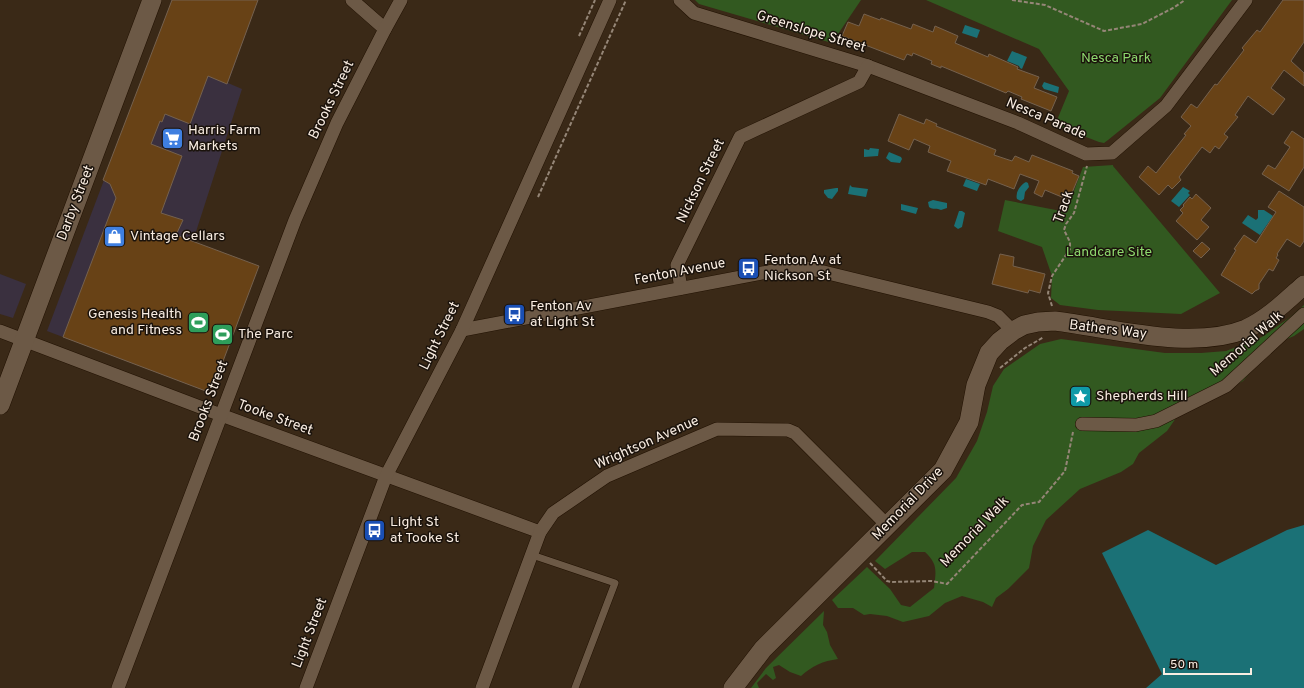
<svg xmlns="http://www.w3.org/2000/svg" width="1304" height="688" font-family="Overpass,sans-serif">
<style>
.commercial{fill:#3a303f}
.green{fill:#325920}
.water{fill:#1b7176}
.building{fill:#684216;stroke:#75614e}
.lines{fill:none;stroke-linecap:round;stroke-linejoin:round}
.lane-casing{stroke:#211102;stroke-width:8}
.street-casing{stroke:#211102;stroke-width:14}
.secondary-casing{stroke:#211102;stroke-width:20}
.path{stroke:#958677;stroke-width:2;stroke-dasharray:4 2;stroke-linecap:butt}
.lane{stroke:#6c5946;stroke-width:7}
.street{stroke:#6c5946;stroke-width:13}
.secondary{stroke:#6c5946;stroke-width:19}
.labels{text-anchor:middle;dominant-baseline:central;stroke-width:3;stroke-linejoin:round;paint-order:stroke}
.street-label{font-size:14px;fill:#f9ede2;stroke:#1b130c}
.park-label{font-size:14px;fill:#8ed96e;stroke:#1b130c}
.poi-label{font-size:14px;fill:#f9ede2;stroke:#1b130c;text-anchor:start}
</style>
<rect width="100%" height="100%" fill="#3a2917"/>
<g class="commercial">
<polygon points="172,0 258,0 228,83 242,89 193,241 211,393 47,331"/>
<polygon points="0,274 26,284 13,318 0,314"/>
</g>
<g class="green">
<polygon points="695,0 861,0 832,43 699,4"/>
<polygon points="926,0 1232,0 1160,98 1108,140 1104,143 1099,142 1055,125 1069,91 1039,49"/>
<polygon points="1113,165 1113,166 1220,293 1181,314 1098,310 1060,305 1051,298 1052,276 1042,247 998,231 1005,200 1066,212 1083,167"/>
<path d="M1304 305V329L1294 336 1260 350 1259 362 1243 381 1176 418 1167 431 1139 453 1133 464 1121 472 1080 489 1046 520 1033 546 1029 568 1008 589 996 598 992 607 983 602 962 596 945 603 929 616 903 622 887 616 870 614 864 615 853 608H838L832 600 867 567 890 589 901 605 910 607 934 588C936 571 938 564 925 552H912L885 569 875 561 956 478 977 441 987 412 993 386 1004 369 1040 344 1061 339 1165 353H1201L1226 351 1262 337 1289 318Z"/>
<path d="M824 611 823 625 827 632 830 645 838 659C823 661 812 666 801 676L790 672 779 665 773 667 776 678 773 680 766 674 757 683 759 688H751L766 668Z"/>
</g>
<g class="water">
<polygon points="965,25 980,30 977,38 962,33"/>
<polygon points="1012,51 1027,57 1022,69 1020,68 1019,66 1007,61"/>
<polygon points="1044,82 1059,87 1058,93 1044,89 1042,86"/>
<polygon points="870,148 879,149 878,156 864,157 864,149 869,150"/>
<polygon points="889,152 901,157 902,159 900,163 891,162 886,158"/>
<polygon points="966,179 980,184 977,191 963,186"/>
<path d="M1026 182 1028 183 1029 187 1025 192 1024 199 1021 201 1017 199C1015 193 1020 185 1026 182Z"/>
<polygon points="850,185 852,187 868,189 866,197 848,194"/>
<polygon points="1183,187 1190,191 1188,193 1190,195 1179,207 1171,201"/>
<polygon points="836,188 838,188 838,191 832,199 828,198 824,193 824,190"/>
<path d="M933 200 947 203V208L941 210C937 208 933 210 929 207L928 202Z"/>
<polygon points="901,204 918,208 916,214 901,210"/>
<polygon points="1258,210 1264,210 1273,216 1260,235 1242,223 1248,215 1256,220 1258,218"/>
<polygon points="959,211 962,211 965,213 962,227 958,229 954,226"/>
<polygon points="1304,525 1304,688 1146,688 1162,674 1102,553 1148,530 1216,565 1287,530"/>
</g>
<g class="building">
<polygon points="172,0 258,0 227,84 208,76 190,124 165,114 162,122 160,121 151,144 182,156 161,213 183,220 176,235 259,266 211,393 63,337 116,198 110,184 103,180"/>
<polygon points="1283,0 1304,0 1304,42 1291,61 1304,73 1304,86 1284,70 1271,88 1285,99 1273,115 1248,96 1235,115 1238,117 1224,134 1228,137 1219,149 1215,146 1210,153 1202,147 1179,177 1181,180 1172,189 1168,185 1159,195 1139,177 1148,166 1156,173 1186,135 1184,134 1191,126 1181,117 1191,104 1197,108 1215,84 1217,85 1244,50 1242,48 1257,30 1260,32"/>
<polygon points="864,14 880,20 881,18 911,29 913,24 933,32 935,26 958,36 955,43 988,57 989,54 1018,67 1017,69 1039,77 1034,88 1057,97 1051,111 1021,99 1022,97 1008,91 1006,93 941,66 941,68 931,64 932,61 913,53 912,56 907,54 904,60 842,36 848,22 859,26"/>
<polygon points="899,114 924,124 926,119 937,124 936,126 996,150 994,155 1012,161 1015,156 1029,162 1032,155 1073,171 1072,173 1079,176 1069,200 1045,190 1042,197 1034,193 1039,181 1020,174 1014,189 988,179 986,185 947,171 951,161 928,152 930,146 914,139 909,150 888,141"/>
<polygon points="1292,131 1304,139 1304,167 1289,191 1262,174 1268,165 1275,169 1290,147 1284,143"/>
<polygon points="1279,191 1304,207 1304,241 1300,247 1287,239 1277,254 1278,255 1276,258 1279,260 1273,271 1269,269 1259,284 1259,289 1255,291 1252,294 1221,275 1236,250 1234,249 1244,235 1256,243 1276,212 1268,207"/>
<polygon points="1196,194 1211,208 1201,220 1209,227 1197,240 1176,221 1183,213 1180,210 1184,206 1183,205 1190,197 1192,199"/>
<polygon points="1202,242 1210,249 1201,258 1193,251"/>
<polygon points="1000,254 1014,257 1013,266 1045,274 1040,293 1029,290 1028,293 992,284"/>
</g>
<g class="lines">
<defs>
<polyline id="lane" points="532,555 615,583 575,688"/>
<g id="street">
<polyline points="352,0 385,29"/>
<polyline points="680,0 694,13 868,66 1018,123 1086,154 1112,153 1166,106 1246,0"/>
<polyline points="681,288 677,265 740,137 859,82 868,66"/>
<polyline points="462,330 799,266 988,312 998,316 1013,331"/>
<polyline points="0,331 221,415 540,532"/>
<polyline points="1082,424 1136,425 1156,421 1226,386 1304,314"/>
<polyline points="118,688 295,220 337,123 385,29 401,0"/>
<polyline points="306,688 386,476 462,330 610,0"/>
<polyline points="482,688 540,532 553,513 607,476 717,429 788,430 795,433 888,526"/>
</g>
<g id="secondary">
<polyline points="0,405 152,0"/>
<path d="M733 688 763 649 943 470 969 422 976 385 989 353 1000 341 1013 331 1024 325 1038 322 1055 321C1113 328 1191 351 1246 329 1268 319 1286 301 1304 285"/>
</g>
</defs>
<use href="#lane" class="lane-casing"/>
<use href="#street" class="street-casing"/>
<use href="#secondary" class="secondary-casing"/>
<g class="path">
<polyline points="1012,0 1045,5 1104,31 1142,24 1173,8 1185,0"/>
<polyline points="579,36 595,0"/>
<polyline points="538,197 626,0"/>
<polyline points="1052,306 1048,293 1052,276 1070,249 1070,242 1064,230 1066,224 1074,213 1087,166"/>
<polyline points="1000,368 1025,348 1044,337"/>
<polyline points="870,563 887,581 891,582 932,581 947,584 1022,505 1039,502 1065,471 1073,432"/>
</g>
<use href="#lane" class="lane"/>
<use href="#street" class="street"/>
<use href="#secondary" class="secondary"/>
</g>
<defs>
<symbol id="supermarket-square" viewBox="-11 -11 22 22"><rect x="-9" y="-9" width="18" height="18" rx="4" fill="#3f7fe0" stroke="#1b130c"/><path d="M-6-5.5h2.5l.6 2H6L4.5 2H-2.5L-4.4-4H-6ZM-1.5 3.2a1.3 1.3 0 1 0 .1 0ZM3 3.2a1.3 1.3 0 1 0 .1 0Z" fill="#fff"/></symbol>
<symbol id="shop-square" viewBox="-11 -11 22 22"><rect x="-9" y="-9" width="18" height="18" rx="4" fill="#3f7fe0" stroke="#1b130c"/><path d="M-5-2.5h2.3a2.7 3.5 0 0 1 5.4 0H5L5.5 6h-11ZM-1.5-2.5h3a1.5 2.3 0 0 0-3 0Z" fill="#fff"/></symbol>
<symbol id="bus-square" viewBox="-11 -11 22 22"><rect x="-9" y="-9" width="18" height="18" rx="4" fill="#1a4fb4" stroke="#1b130c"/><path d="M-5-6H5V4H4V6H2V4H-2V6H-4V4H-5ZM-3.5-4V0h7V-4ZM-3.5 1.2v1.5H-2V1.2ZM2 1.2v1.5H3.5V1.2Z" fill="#fff"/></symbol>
<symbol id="stadium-square" viewBox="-11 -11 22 22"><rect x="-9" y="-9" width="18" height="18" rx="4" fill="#2e9e5b" stroke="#1b130c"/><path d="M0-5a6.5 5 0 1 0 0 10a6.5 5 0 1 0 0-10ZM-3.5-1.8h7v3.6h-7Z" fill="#fff"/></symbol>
<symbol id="sight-square" viewBox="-11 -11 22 22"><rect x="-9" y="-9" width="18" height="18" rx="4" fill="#0f9aa8" stroke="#1b130c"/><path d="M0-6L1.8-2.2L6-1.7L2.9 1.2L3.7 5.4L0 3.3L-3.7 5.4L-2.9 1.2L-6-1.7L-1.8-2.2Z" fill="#fff"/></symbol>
</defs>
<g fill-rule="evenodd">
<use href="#supermarket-square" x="160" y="126" width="25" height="25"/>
<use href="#shop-square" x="102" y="224" width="25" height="25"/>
<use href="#bus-square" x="736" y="256" width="25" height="25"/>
<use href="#bus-square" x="502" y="302" width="25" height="25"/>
<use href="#stadium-square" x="186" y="310" width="25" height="25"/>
<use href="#stadium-square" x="210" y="322" width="25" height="25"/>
<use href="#sight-square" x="1068" y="384" width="25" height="25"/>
<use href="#bus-square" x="362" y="518" width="25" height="25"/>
</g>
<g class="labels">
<g class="street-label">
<text transform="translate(811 32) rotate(17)">Greenslope Street</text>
<text transform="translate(332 100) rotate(-64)">Brooks Street</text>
<text transform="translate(1046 119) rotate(23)">Nesca Parade</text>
<text transform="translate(701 181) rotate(-64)">Nickson Street</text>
<text transform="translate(76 203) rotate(-69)">Darby Street</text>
<text transform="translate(1064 207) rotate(-70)">Track</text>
<text transform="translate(680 272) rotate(-11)">Fenton Avenue</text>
<text transform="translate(1108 330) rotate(7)">Bathers Way</text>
<text transform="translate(440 336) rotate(-64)">Light Street</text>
<text transform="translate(1247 344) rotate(-41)">Memorial Walk</text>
<text transform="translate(209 401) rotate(-69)">Brooks Street</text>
<text transform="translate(275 418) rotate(20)">Tooke Street</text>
<text transform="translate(647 443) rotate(-24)">Wrightson Avenue</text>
<text transform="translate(908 504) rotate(-46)">Memorial Drive</text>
<text transform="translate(975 532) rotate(-46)">Memorial Walk</text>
<text transform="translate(310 633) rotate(-69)">Light Street</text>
</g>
<g class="park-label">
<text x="1116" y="58">Nesca Park</text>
<text x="1109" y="252">Landcare Site</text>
</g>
<g class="poi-label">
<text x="188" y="130">Harris Farm<tspan x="188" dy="16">Markets</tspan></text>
<text x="130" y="236">Vintage Cellars</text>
<text x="764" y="260">Fenton Av at<tspan x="764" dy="16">Nickson St</tspan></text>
<text x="530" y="306">Fenton Av<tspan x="530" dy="16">at Light St</tspan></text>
<text x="182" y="314" text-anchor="end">Genesis Health<tspan x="182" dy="16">and Fitness</tspan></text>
<text x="238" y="334">The Parc</text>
<text x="1096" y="396">Shepherds Hill</text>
<text x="390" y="522">Light St<tspan x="390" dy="16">at Tooke St</tspan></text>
</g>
</g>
<path d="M1164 668v6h87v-6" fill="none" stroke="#f9ede2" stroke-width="2"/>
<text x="1170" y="668" font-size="12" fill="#f9ede2" stroke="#1b130c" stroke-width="3" paint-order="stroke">50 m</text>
</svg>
